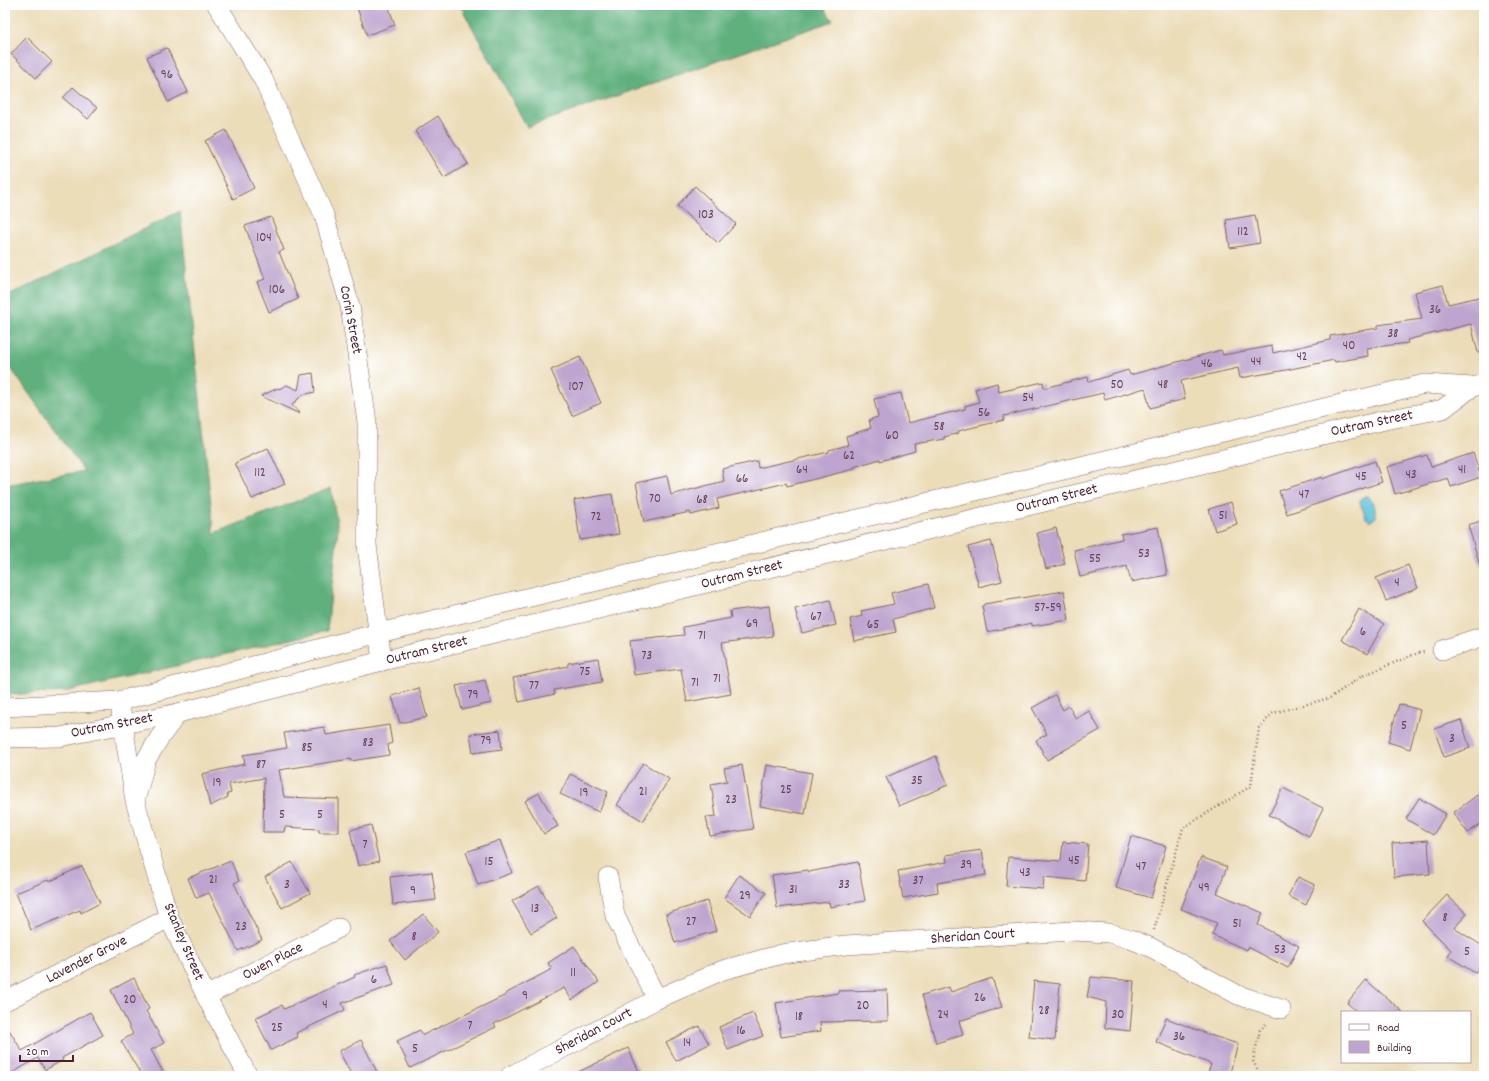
<svg xmlns="http://www.w3.org/2000/svg" width="1489" height="1081" font-family="Dekko,sans-serif">
<style>
.forest{fill:#5eb07d;stroke:#546854}
.water{fill:#5dc2db;stroke:#547083}
.building{fill:#bda5cf}
.lines{fill:none;stroke-linecap:round;stroke-linejoin:round}
.street-casing{stroke:#83625d;stroke-width:20}
.path{stroke:#83625d;stroke-width:2.5;stroke-dasharray:1 3;stroke-linecap:butt}
.street{stroke:#fff;stroke-width:19}
.labels{text-anchor:middle;dominant-baseline:central;stroke-width:3;stroke-linejoin:round;paint-order:stroke}
.number-label{font-size:13px;fill:#674054}
.street-label{font-size:15px;fill:#4a1f2b;stroke:#fff}
</style>
<rect width="100%" height="100%" fill="#fff"/>
<filter id="ink" filterUnits="userSpaceOnUse"><feTurbulence type="fractalNoise" baseFrequency=".025" numOctaves="2"/><feDisplacementMap in="SourceGraphic" scale="8" xChannelSelector="R" yChannelSelector="G"/><feConvolveMatrix kernelMatrix="1 2 1 2 8 2 1 2 1" color-interpolation-filters="sRGB"/></filter>
<filter id="wash" filterUnits="userSpaceOnUse"><feTurbulence type="fractalNoise" baseFrequency=".012" numOctaves="4" result="noise"/><feDisplacementMap in="SourceGraphic" scale="16" xChannelSelector="R" yChannelSelector="G"/><feGaussianBlur stdDeviation="0.9" result="paint"/><feColorMatrix in="noise" values="0 0 0 0 0 0 0 0 0 0 0 0 0 0 0 0 0 1.4 0 .05"/><feComposite in="paint" operator="in"/></filter>
<g filter="url(#wash)">
<rect width="100%" height="100%" fill="#ecddb9"/>
<g class="forest">
<polygon points="460,5 822,5 833,21 527,127"/>
<polygon points="180,211 214,533 331,488 338,529 327,631 64,692 5,695 5,485 84,471 5,360 5,300 10,295"/>
</g>
<path class="water" d="M1365 496H1368C1373 501 1377 511 1376 517L1371 521 1366 518 1360 503V499Z"/>
<g id="blocks">
<g class="building">
<polygon points="356,5 388,5 395,25 367,35"/>
<polygon points="27,37 52,62 36,78 11,54"/>
<polygon points="167,48 188,92 168,102 147,57"/>
<polygon points="73,87 97,108 88,119 63,98"/>
<polygon points="438,116 468,164 444,178 415,131"/>
<polygon points="226,130 254,188 233,199 205,141"/>
<polygon points="695,186 736,224 718,243 677,206"/>
<polygon points="1255,215 1260,243 1230,248 1226,220"/>
<polygon points="271,217 284,250 279,252 298,299 269,312 257,282 265,279 245,226"/>
<polygon points="1443,285 1448,304 1484,296 1484,352 1478,353 1471,324 1407,340 1408,343 1367,348 1368,356 1335,362 1334,360 1286,370 1240,378 1238,368 1181,381 1185,399 1150,408 1145,388 1105,400 1103,393 1004,416 1004,420 958,431 959,433 944,437 944,439 914,444 915,451 880,461 880,459 854,467 854,469 787,486 786,483 717,499 719,508 691,515 690,512 644,522 636,483 667,476 671,495 724,481 722,469 757,461 758,468 829,452 829,450 848,445 846,436 871,428 869,420 878,417 874,399 901,393 908,423 965,409 965,406 979,402 975,389 997,383 999,392 1043,382 1044,388 1088,377 1089,382 1128,370 1130,375 1221,350 1223,355 1272,346 1273,353 1330,340 1330,336 1378,328 1378,325 1422,319 1415,292"/>
<polygon points="580,357 601,403 572,416 551,370"/>
<polygon points="313,373 315,392 302,395 292,405 300,414 261,396 278,388 279,389 287,385 298,390 301,375"/>
<polygon points="268,448 285,484 252,499 235,463"/>
<polygon points="1473,453 1481,477 1451,487 1448,478 1395,494 1387,467 1427,455 1431,467"/>
<polygon points="1375,461 1382,482 1287,514 1279,491 1322,477 1322,479"/>
<polygon points="612,494 619,534 580,540 574,500"/>
<polygon points="1231,502 1237,524 1215,531 1209,509"/>
<polygon points="1484,520 1484,566 1480,566 1468,525"/>
<polygon points="1158,527 1167,575 1131,582 1127,566 1080,577 1074,550 1122,539 1121,534"/>
<polygon points="1056,528 1065,564 1046,569 1037,533"/>
<polygon points="991,541 1002,581 979,587 968,547"/>
<polygon points="1408,565 1418,588 1386,601 1376,578"/>
<polygon points="928,584 934,608 893,619 896,632 854,641 850,619 862,616 861,611 894,604 891,593"/>
<polygon points="1064,591 1069,620 1032,626 1032,623 987,632 982,606 984,605 984,604"/>
<polygon points="830,600 836,625 802,633 795,609"/>
<polygon points="769,606 773,636 722,643 731,694 687,702 681,669 634,675 630,641 684,635 683,627 731,618 730,611"/>
<polygon points="1359,609 1384,624 1367,654 1342,640"/>
<polygon points="598,658 602,682 554,690 555,694 519,702 513,678 568,666 568,663"/>
<polygon points="485,680 491,703 462,710 456,686"/>
<polygon points="419,688 427,717 400,723 392,696"/>
<polygon points="1055,695 1063,710 1069,706 1076,719 1089,711 1100,730 1047,760 1036,740 1047,734 1032,708"/>
<polygon points="1399,704 1420,710 1410,749 1388,742"/>
<polygon points="1461,720 1470,748 1444,757 1434,729"/>
<polygon points="389,725 392,743 388,745 389,755 351,761 351,759 279,770 284,797 339,799 339,832 319,832 319,829 285,827 284,832 263,832 264,778 229,784 231,793 227,794 228,797 210,806 202,774 245,764 243,755 287,748 284,733 324,727 326,735"/>
<polygon points="500,730 502,749 473,753 470,734"/>
<polygon points="936,756 948,785 899,806 886,777"/>
<polygon points="643,763 669,779 643,821 617,805"/>
<polygon points="742,765 753,829 710,836 706,817 716,816 711,784 727,781 724,768"/>
<polygon points="767,765 812,773 805,814 760,806"/>
<polygon points="570,774 608,792 599,812 560,794"/>
<polygon points="1283,788 1323,808 1309,836 1269,815"/>
<polygon points="1484,790 1484,821 1468,833 1453,813"/>
<polygon points="539,793 558,826 544,834 525,801"/>
<polygon points="1419,798 1446,814 1433,835 1406,819"/>
<polygon points="371,825 379,861 358,866 350,830"/>
<polygon points="1131,836 1166,846 1151,898 1116,888"/>
<polygon points="500,840 512,873 478,885 466,852"/>
<polygon points="1428,840 1430,874 1394,877 1392,843"/>
<polygon points="1063,842 1088,844 1085,881 1044,877 1043,889 1006,886 1008,857 1061,861"/>
<polygon points="982,850 986,875 937,883 938,892 903,898 898,871 947,862 946,855"/>
<polygon points="1201,857 1227,867 1217,893 1263,913 1258,925 1299,946 1288,968 1248,947 1247,950 1212,935 1217,923 1181,909"/>
<polygon points="231,861 239,881 234,883 262,940 238,951 209,893 196,898 188,878"/>
<polygon points="292,862 310,893 282,908 265,877"/>
<polygon points="858,862 865,901 830,907 829,902 777,908 772,875 808,870 809,872"/>
<polygon points="82,866 100,903 81,913 80,910 31,930 16,893 48,880 49,882"/>
<polygon points="432,872 436,900 393,905 390,877"/>
<polygon points="739,875 766,893 750,916 724,898"/>
<polygon points="1298,877 1315,885 1306,905 1288,896"/>
<polygon points="539,886 557,918 531,933 512,901"/>
<polygon points="1447,895 1467,914 1454,928 1484,947 1484,959 1475,973 1448,956 1451,950 1422,921"/>
<polygon points="707,901 716,931 675,943 666,914"/>
<polygon points="423,914 438,932 405,960 390,941"/>
<polygon points="574,946 599,982 572,1000 564,988 494,1024 496,1027 410,1068 397,1041 420,1030 423,1035 506,995 505,994 552,969 548,963"/>
<polygon points="387,964 394,985 342,1003 345,1010 296,1033 298,1037 271,1050 255,1018 282,1005 284,1009 355,977 354,975"/>
<polygon points="1091,977 1134,981 1130,1031 1105,1028 1106,1002 1087,997"/>
<polygon points="134,978 149,1009 146,1011 164,1043 151,1050 165,1076 142,1076 121,1041 133,1034 111,990"/>
<polygon points="992,978 1002,1007 959,1021 963,1035 936,1043 922,995 949,987 951,992"/>
<polygon points="1366,980 1403,1012 1357,1012 1347,1003"/>
<polygon points="1034,981 1060,984 1055,1040 1029,1037"/>
<polygon points="887,990 888,1021 820,1022 821,1031 781,1037 776,1003 838,993 838,991"/>
<polygon points="90,1012 103,1035 62,1058 63,1060 45,1070 38,1058 7,1076 5,1076 5,1023 22,1051"/>
<polygon points="753,1013 763,1036 728,1050 719,1027"/>
<polygon points="1166,1018 1210,1035 1238,1044 1229,1076 1207,1076 1211,1064 1156,1042"/>
<polygon points="699,1026 709,1044 676,1061 666,1042"/>
<polygon points="361,1040 379,1076 352,1076 339,1051"/>
<polygon points="628,1048 641,1076 570,1076"/>
</g>
</g>
</g>
<g filter="url(#ink)">
<use href="#blocks" fill-opacity="0" stroke="#83625d" stroke-width="1"/>
<g class="lines">
<defs>
<g id="street">
<polyline points="217,5 263,79 324,215 350,306 367,422 367,545 382,661"/>
<polyline points="1442,650 1484,636"/>
<polyline points="5,707 119,701 379,633 1425,384 1472,387 1484,384"/>
<polyline points="121,712 135,801 169,918 206,996 248,1076"/>
<polyline points="5,738 60,737 178,713 382,661 1385,420 1443,409 1472,387"/>
<polyline points="137,794 146,760 160,737 178,713"/>
<polyline points="608,877 615,916 657,999"/>
<polyline points="206,996 339,928"/>
<polyline points="5,1001 169,918"/>
<polyline points="510,1076 657,999 723,970 782,954 846,945 1073,931 1109,933 1130,939 1150,947 1238,995 1281,1009"/>
</g>
</defs>
<use href="#street" class="street-casing"/>
<g class="path">
<polyline points="1154,930 1183,828 1251,786 1259,728 1273,713 1330,698 1362,676 1418,653 1424,652"/>
<polyline points="1261,1076 1253,1061 1260,1030 1266,1024"/>
</g>
<use href="#street" class="street"/>
</g>
</g>
<g class="labels">
<g class="number-label">
<text x="167" y="75">96</text>
<text x="706" y="215">103</text>
<text x="1243" y="232">112</text>
<text x="264" y="238">104</text>
<text x="277" y="290">106</text>
<text x="1435" y="310">36</text>
<text x="1393" y="334">38</text>
<text x="1349" y="346">40</text>
<text x="1302" y="357">42</text>
<text x="1256" y="362">44</text>
<text x="1207" y="364">46</text>
<text x="1117" y="385">50</text>
<text x="1163" y="385">48</text>
<text x="576" y="387">107</text>
<text x="1028" y="398">54</text>
<text x="984" y="413">56</text>
<text x="939" y="427">58</text>
<text x="892" y="436">60</text>
<text x="849" y="456">62</text>
<text x="802" y="470">64</text>
<text x="1462" y="470">41</text>
<text x="260" y="473">112</text>
<text x="1411" y="475">43</text>
<text x="1361" y="477">45</text>
<text x="742" y="479">66</text>
<text x="1304" y="495">47</text>
<text x="655" y="499">70</text>
<text x="702" y="500">68</text>
<text x="1223" y="516">51</text>
<text x="596" y="517">72</text>
<text x="1144" y="554">53</text>
<text x="1095" y="559">55</text>
<text x="1397" y="583">4</text>
<text x="1048" y="608">57-59</text>
<text x="816" y="617">67</text>
<text x="752" y="624">69</text>
<text x="873" y="625">65</text>
<text x="1363" y="632">6</text>
<text x="702" y="636">71</text>
<text x="647" y="656">73</text>
<text x="585" y="672">75</text>
<text x="717" y="679">71</text>
<text x="695" y="683">71</text>
<text x="534" y="686">77</text>
<text x="473" y="695">79</text>
<text x="1404" y="726">5</text>
<text x="1452" y="739">3</text>
<text x="486" y="741">79</text>
<text x="368" y="743">83</text>
<text x="307" y="748">85</text>
<text x="261" y="765">87</text>
<text x="917" y="781">35</text>
<text x="217" y="783">19</text>
<text x="786" y="790">25</text>
<text x="643" y="792">21</text>
<text x="584" y="793">19</text>
<text x="731" y="800">23</text>
<text x="282" y="815">5</text>
<text x="320" y="815">5</text>
<text x="365" y="845">7</text>
<text x="1074" y="861">45</text>
<text x="489" y="862">15</text>
<text x="966" y="865">39</text>
<text x="1141" y="867">47</text>
<text x="1025" y="873">43</text>
<text x="213" y="880">21</text>
<text x="918" y="881">37</text>
<text x="287" y="885">3</text>
<text x="844" y="885">33</text>
<text x="1204" y="888">49</text>
<text x="793" y="890">31</text>
<text x="413" y="891">9</text>
<text x="745" y="896">29</text>
<text x="535" y="909">13</text>
<text x="1445" y="918">8</text>
<text x="691" y="922">27</text>
<text x="1237" y="924">51</text>
<text x="241" y="927">23</text>
<text x="414" y="937">8</text>
<text x="1280" y="950">53</text>
<text x="1467" y="952">5</text>
<text x="573" y="973">11</text>
<text x="374" y="980">6</text>
<text x="525" y="996">9</text>
<text x="980" y="998">26</text>
<text x="130" y="1000">20</text>
<text x="325" y="1005">4</text>
<text x="863" y="1006">20</text>
<text x="1044" y="1011">28</text>
<text x="943" y="1015">24</text>
<text x="1118" y="1015">30</text>
<text x="799" y="1017">18</text>
<text x="470" y="1026">7</text>
<text x="277" y="1028">25</text>
<text x="741" y="1031">16</text>
<text x="1179" y="1037">36</text>
<text x="687" y="1043">14</text>
<text x="415" y="1049">5</text>
</g>
<g class="street-label">
<text transform="translate(350 320) rotate(79)">Corin Street</text>
<text transform="translate(1372 424) rotate(-12)">Outram Street</text>
<text transform="translate(1057 499) rotate(-14)">Outram Street</text>
<text transform="translate(742 575) rotate(-14)">Outram Street</text>
<text transform="translate(427 651) rotate(-14)">Outram Street</text>
<text transform="translate(112 726) rotate(-11)">Outram Street</text>
<text transform="translate(973 937) rotate(-4)">Sheridan Court</text>
<text transform="translate(183 942) rotate(67)">Stanley Street</text>
<text transform="translate(87 960) rotate(-27)">Lavender Grove</text>
<text transform="translate(273 962) rotate(-27)">Owen Place</text>
<text transform="translate(594 1032) rotate(-28)">Sheridan Court</text>
</g>
</g>
<rect width="1489" height="1081" fill="none" stroke="#fff" stroke-width="20"/>
<rect x="1341" y="1011" width="130" height="52" fill="#ffffff" stroke="#b7a5aa"/>
<rect x="1349" y="1024" width="20" height="6" fill="#ffffff" stroke="#b7a5aa"/>
<text x="1377" y="1031" font-size="12" fill="#4a1f2b">Road</text>
<rect x="1349" y="1041" width="20" height="12" fill="#bda5cf" stroke="#b7a5aa"/>
<text x="1377" y="1051" font-size="12" fill="#4a1f2b">Building</text>
<path d="M20 1055v6h53v-6" fill="none" stroke="#4a1f2b" stroke-width="2"/>
<text x="26" y="1055" font-size="12" fill="#4a1f2b" stroke="#ffffff" stroke-width="3" paint-order="stroke">20 m</text>
</svg>
